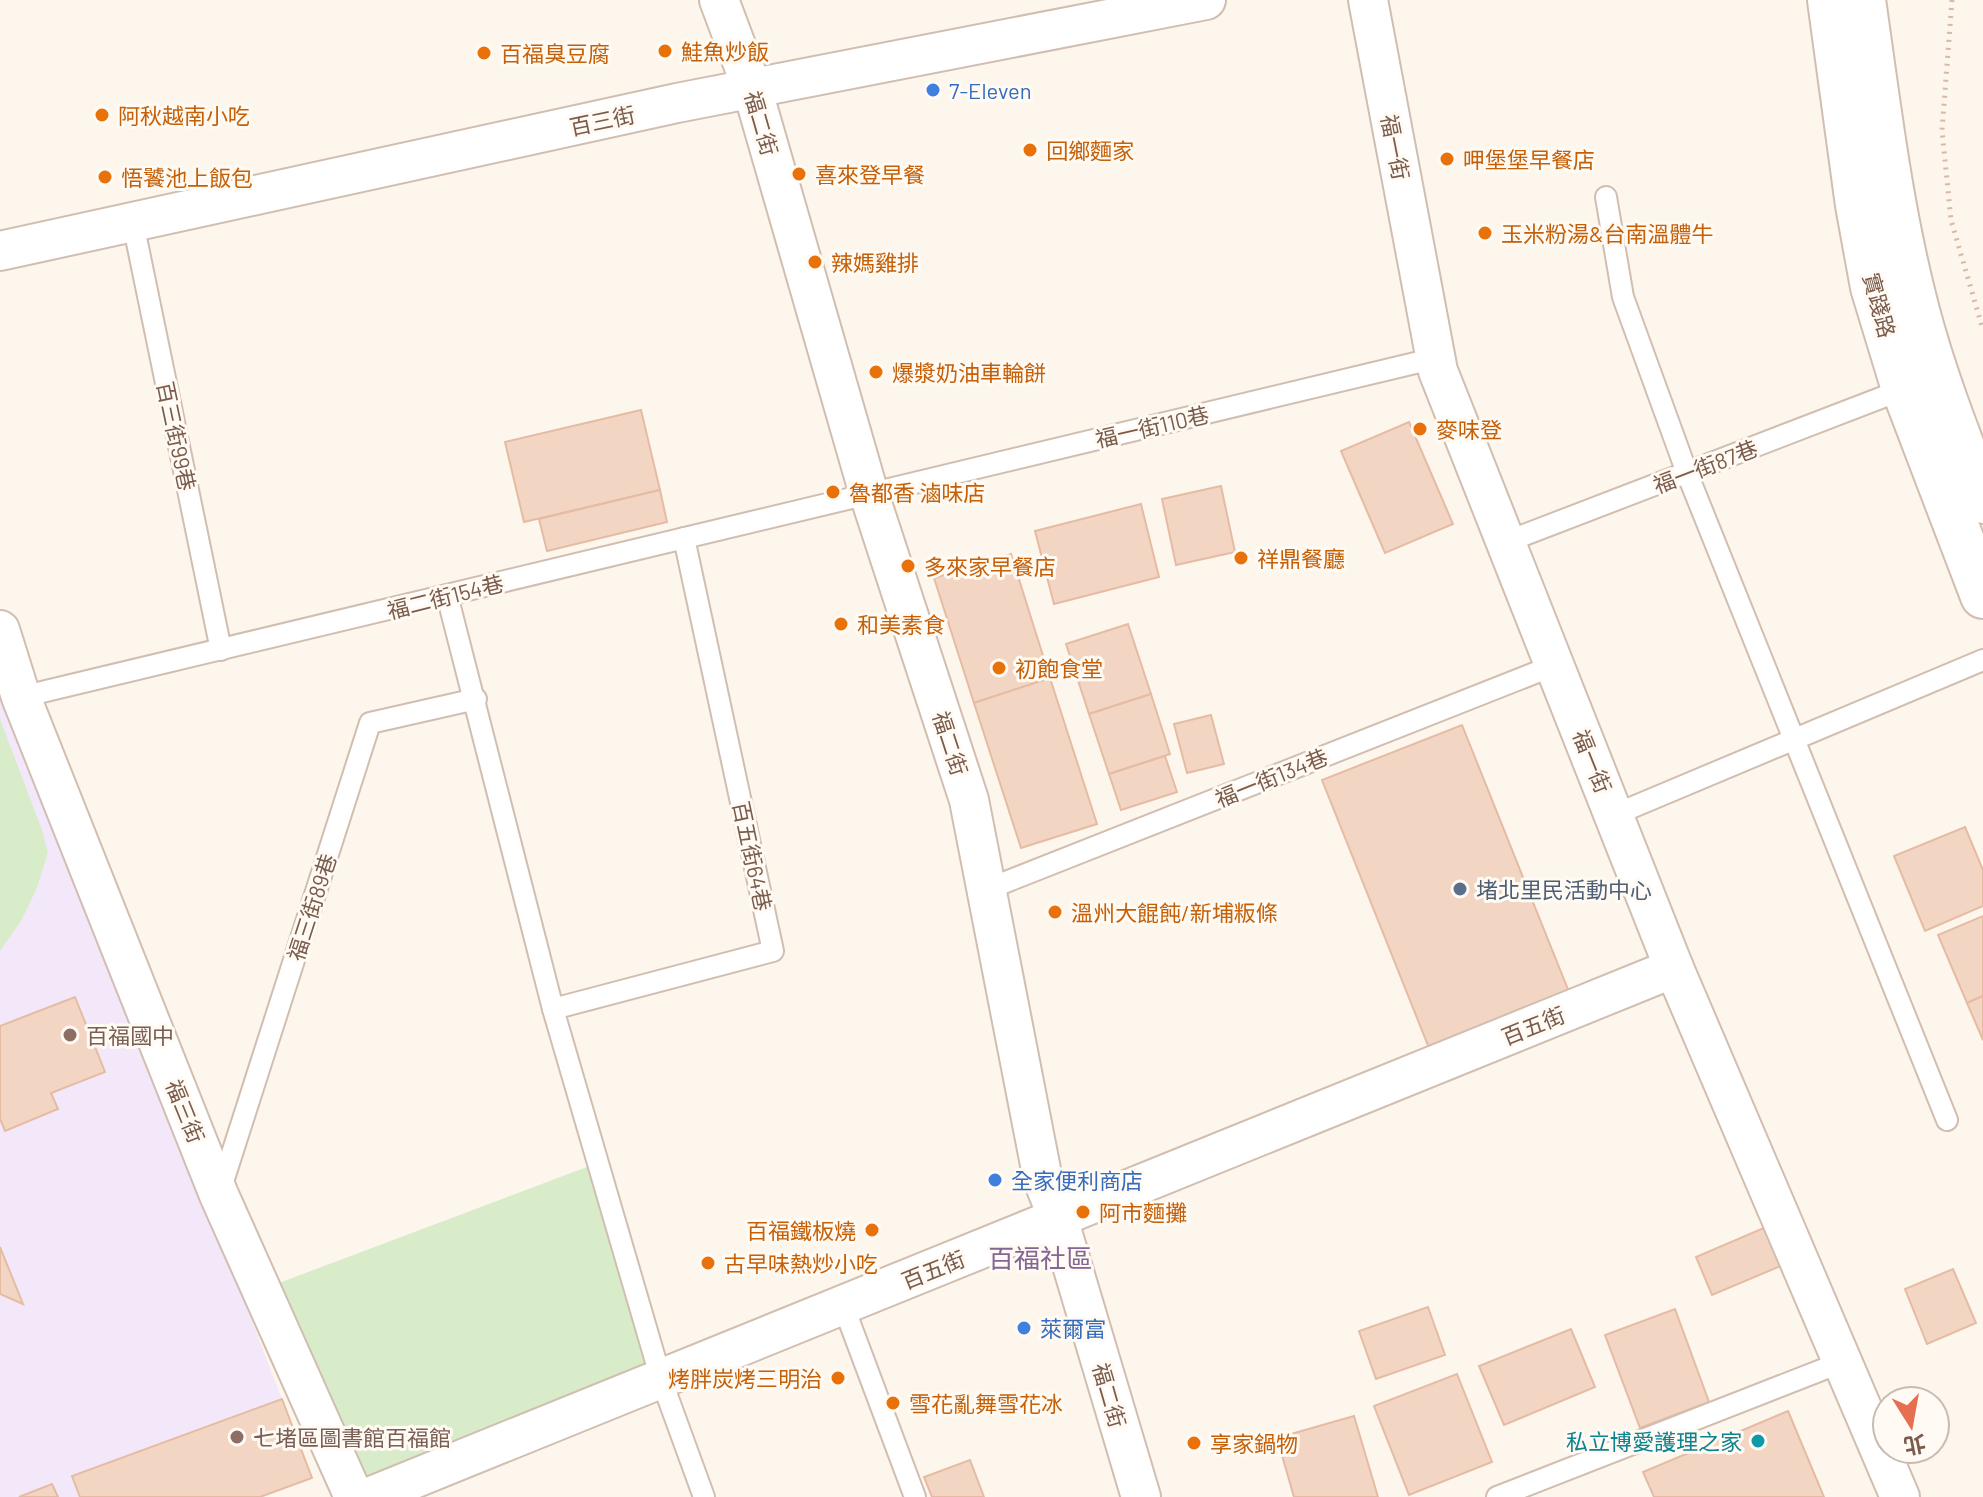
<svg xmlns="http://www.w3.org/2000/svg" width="1983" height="1497" font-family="Barlow,'Noto Sans TC',sans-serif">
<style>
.education{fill:#f3e8fa}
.green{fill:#d8ecc9}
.building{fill:#f3d5c3;stroke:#e6bba3;stroke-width:2}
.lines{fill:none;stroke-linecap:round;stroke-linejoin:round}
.service-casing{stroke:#d1beb0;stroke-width:24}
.minor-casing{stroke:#d1beb0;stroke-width:42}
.tertiary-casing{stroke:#d1beb0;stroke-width:48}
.path{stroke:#d9b8a5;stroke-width:5;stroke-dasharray:2 6;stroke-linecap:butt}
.service{stroke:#fff;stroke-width:20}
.minor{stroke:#fff;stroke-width:38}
.tertiary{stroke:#fff;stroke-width:44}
.food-dot{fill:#e8710a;stroke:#fffaf3;stroke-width:3}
.shop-dot{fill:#3f7fe0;stroke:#fffaf3;stroke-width:3}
.service-dot{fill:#5c6f8a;stroke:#fffaf3;stroke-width:3}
.education-dot{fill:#8d6e63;stroke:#fffaf3;stroke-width:3}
.culture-dot{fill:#0f9aa8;stroke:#fffaf3;stroke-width:3}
.labels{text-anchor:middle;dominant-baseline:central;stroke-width:6;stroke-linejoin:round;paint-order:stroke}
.food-label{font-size:22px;fill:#c56008;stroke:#fffaf3;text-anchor:start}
.shop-label{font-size:22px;fill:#366cbe;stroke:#fffaf3;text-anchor:start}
.street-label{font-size:22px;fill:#7a5c4d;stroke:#fffaf3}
.service-label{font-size:22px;fill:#4e5e75;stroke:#fffaf3;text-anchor:start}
.education-label{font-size:22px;fill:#785e54;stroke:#fffaf3;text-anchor:start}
.culture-label{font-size:22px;fill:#0d838f;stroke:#fffaf3;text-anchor:end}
.quarter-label{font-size:26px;fill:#846695;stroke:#fffaf3}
</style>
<rect width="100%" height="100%" fill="#fdf6ec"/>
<polygon class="education" points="0,672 282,1399 73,1476 80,1497 0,1497"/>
<g class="green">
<polygon points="0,719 42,830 48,853 36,890 21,921 0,951"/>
<polygon points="600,1162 661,1379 369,1497 271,1286"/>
</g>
<g class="building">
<polygon points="641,410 660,490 524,522 505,442"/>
<polygon points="1409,422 1453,524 1385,553 1341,451"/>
<polygon points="1221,486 1235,552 1176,565 1162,499"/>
<polygon points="660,490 667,522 547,551 539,519"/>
<polygon points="1141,504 1159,577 1054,604 1035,531"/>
<polygon points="1011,554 1050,678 974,703 934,578"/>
<polygon points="1128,624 1151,694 1089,714 1066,644"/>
<polygon points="1050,678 1097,824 1021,848 974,703"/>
<polygon points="1151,694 1170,754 1109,774 1089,714"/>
<polygon points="1211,715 1224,764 1187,773 1174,724"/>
<polygon points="1462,725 1569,992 1429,1048 1322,780"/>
<polygon points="1165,756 1177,792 1121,810 1109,774"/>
<polygon points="1965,827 1983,870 1983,906 1925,931 1894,856"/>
<polygon points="1983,916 1983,996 1967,1003 1938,935"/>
<polygon points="1983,996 1983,1040 1967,1003"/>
<polygon points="75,997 105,1072 51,1093 58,1109 5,1131 0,1119 0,1026"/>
<polygon points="1766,1227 1783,1265 1712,1295 1696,1257"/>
<polygon points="0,1247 23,1304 0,1294"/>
<polygon points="1953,1269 1976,1323 1927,1344 1905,1289"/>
<polygon points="1428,1307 1445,1355 1376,1379 1359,1331"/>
<polygon points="1675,1309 1709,1402 1640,1428 1605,1335"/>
<polygon points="1571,1329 1595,1387 1504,1425 1479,1366"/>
<polygon points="1457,1374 1492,1462 1409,1495 1374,1406"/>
<polygon points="282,1399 312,1478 260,1497 80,1497 72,1476"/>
<polygon points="1788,1411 1824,1497 1654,1497 1643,1472"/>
<polygon points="1354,1416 1378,1497 1294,1497 1277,1438"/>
<polygon points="970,1460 984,1497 932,1497 924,1477"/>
<polygon points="52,1484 58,1497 19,1497"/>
</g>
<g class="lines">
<defs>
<g id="service">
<polyline points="1606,197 1623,297 1687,473 1947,1120"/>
<polyline points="133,223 221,650"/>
<polyline points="1506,542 1904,389"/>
<polyline points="447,595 553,1009 661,1379 704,1497"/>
<polyline points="21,697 1436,358"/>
<polyline points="1614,815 1983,660"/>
<polyline points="988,889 1555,665"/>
<polyline points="553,1009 773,951 684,538"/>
<polyline points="220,1191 370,723 476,699"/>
<polyline points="843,1305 915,1497"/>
<polyline points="1497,1497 1842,1362"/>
</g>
<g id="minor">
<polyline points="719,0 752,88 869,494 969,800 1043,1180 1058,1218 1141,1497"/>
<polyline points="1368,0 1438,371 1674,968 1900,1497"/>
<polyline points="0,251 677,103 1206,0"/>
<polyline points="0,630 21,697 219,1195 354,1497"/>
<polyline points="369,1497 1674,968"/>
</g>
<g id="tertiary">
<polyline points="1830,0 1858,205 1873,287 1904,389 1983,596"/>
<path d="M1863 0C1878 104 1890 209 1917 311 1934 376 1959 439 1983 501"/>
</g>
</defs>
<use href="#service" class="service-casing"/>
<use href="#minor" class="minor-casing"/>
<use href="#tertiary" class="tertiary-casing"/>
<polyline class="path" points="1952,0 1942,130 1951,220 1983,330"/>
<use href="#service" class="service"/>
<use href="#minor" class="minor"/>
<use href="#tertiary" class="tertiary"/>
</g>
<g class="food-dot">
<circle cx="665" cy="51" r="8"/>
<circle cx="484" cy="53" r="8"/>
<circle cx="102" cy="115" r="8"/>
<circle cx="1030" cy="150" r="8"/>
<circle cx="1447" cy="159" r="8"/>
<circle cx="799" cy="174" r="8"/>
<circle cx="105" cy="177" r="8"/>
<circle cx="1485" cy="233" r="8"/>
<circle cx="815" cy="262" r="8"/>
<circle cx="876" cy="372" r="8"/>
<circle cx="1420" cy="429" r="8"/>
<circle cx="833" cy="492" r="8"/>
<circle cx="1241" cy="558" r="8"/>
<circle cx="908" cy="566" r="8"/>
<circle cx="841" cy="624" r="8"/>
<circle cx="999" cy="668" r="8"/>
<circle cx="1055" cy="912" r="8"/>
<circle cx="1083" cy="1212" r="8"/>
<circle cx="872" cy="1230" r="8"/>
<circle cx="708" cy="1263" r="8"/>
<circle cx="838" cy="1378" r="8"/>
<circle cx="893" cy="1403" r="8"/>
<circle cx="1194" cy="1443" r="8"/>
</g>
<g class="shop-dot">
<circle cx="933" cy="90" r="8"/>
<circle cx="995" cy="1180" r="8"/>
<circle cx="1024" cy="1328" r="8"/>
</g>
<circle class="service-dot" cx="1460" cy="889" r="8"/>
<g class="education-dot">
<circle cx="70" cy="1035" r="8"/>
<circle cx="237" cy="1437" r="8"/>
</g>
<circle class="culture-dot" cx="1758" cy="1441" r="8"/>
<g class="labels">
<g class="food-label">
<text x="681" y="51">鮭魚炒飯</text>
<text x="500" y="53">百福臭豆腐</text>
<text x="118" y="115">阿秋越南小吃</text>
<text x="1046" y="150">回鄉麵家</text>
<text x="1463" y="159">呷堡堡早餐店</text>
<text x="815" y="174">喜來登早餐</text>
<text x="121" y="177">悟饕池上飯包</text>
<text x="1501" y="233">玉米粉湯&amp;台南溫體牛</text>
<text x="831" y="262">辣媽雞排</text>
<text x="892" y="372">爆漿奶油車輪餅</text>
<text x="1436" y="429">麥味登</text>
<text x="849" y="492">魯都香 滷味店</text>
<text x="1257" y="558">祥鼎餐廳</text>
<text x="924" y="566">多來家早餐店</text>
<text x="857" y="624">和美素食</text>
<text x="1015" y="668">初飽食堂</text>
<text x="1071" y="912">溫州大餛飩/新埔粄條</text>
<text x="1099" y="1212">阿市麵攤</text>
<text x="856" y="1230" text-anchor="end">百福鐵板燒</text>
<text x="724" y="1263">古早味熱炒小吃</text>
<text x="822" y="1378" text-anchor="end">烤胖炭烤三明治</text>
<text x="909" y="1403">雪花亂舞雪花冰</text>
<text x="1210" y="1443">享家鍋物</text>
</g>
<g class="shop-label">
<text x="949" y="90">7-Eleven</text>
<text x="1011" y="1180">全家便利商店</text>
<text x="1040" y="1328">萊爾富</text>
</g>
<g class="street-label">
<text transform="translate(602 120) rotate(-12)">百三街</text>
<text transform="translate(762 123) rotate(74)">福二街</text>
<text transform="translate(1396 147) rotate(79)">福一街</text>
<text transform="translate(1880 305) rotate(75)">實踐路</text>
<text transform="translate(1152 426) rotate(-13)">福一街110巷</text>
<text transform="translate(177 436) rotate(78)">百三街99巷</text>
<text transform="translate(1705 466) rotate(-21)">福一街87巷</text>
<text transform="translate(445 596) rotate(-14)">福二街154巷</text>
<text transform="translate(951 743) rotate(72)">福二街</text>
<text transform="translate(1593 761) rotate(68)">福一街</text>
<text transform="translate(1271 777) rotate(-22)">福一街134巷</text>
<text transform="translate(753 856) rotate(78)">百五街64巷</text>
<text transform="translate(311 907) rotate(-72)">福三街89巷</text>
<text transform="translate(1533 1025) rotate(-22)">百五街</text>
<text transform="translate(186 1111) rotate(68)">福三街</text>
<text transform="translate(933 1269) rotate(-22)">百五街</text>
<text transform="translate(1110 1395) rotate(74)">福二街</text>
</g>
<g class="service-label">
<text x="1476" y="889">堵北里民活動中心</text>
</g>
<g class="education-label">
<text x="86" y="1035">百福國中</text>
<text x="253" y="1437">七堵區圖書館百福館</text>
</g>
<g class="culture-label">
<text x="1742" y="1441">私立博愛護理之家</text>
</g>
<g class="quarter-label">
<text x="1040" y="1257">百福社區</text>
</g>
</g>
<g transform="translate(1911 1425) rotate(169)"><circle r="38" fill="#fffaf3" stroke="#cabbb1" stroke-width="2"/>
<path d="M0-6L14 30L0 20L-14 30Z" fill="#e76f51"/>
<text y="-12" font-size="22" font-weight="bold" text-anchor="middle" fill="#7a5c4d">北</text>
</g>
</svg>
